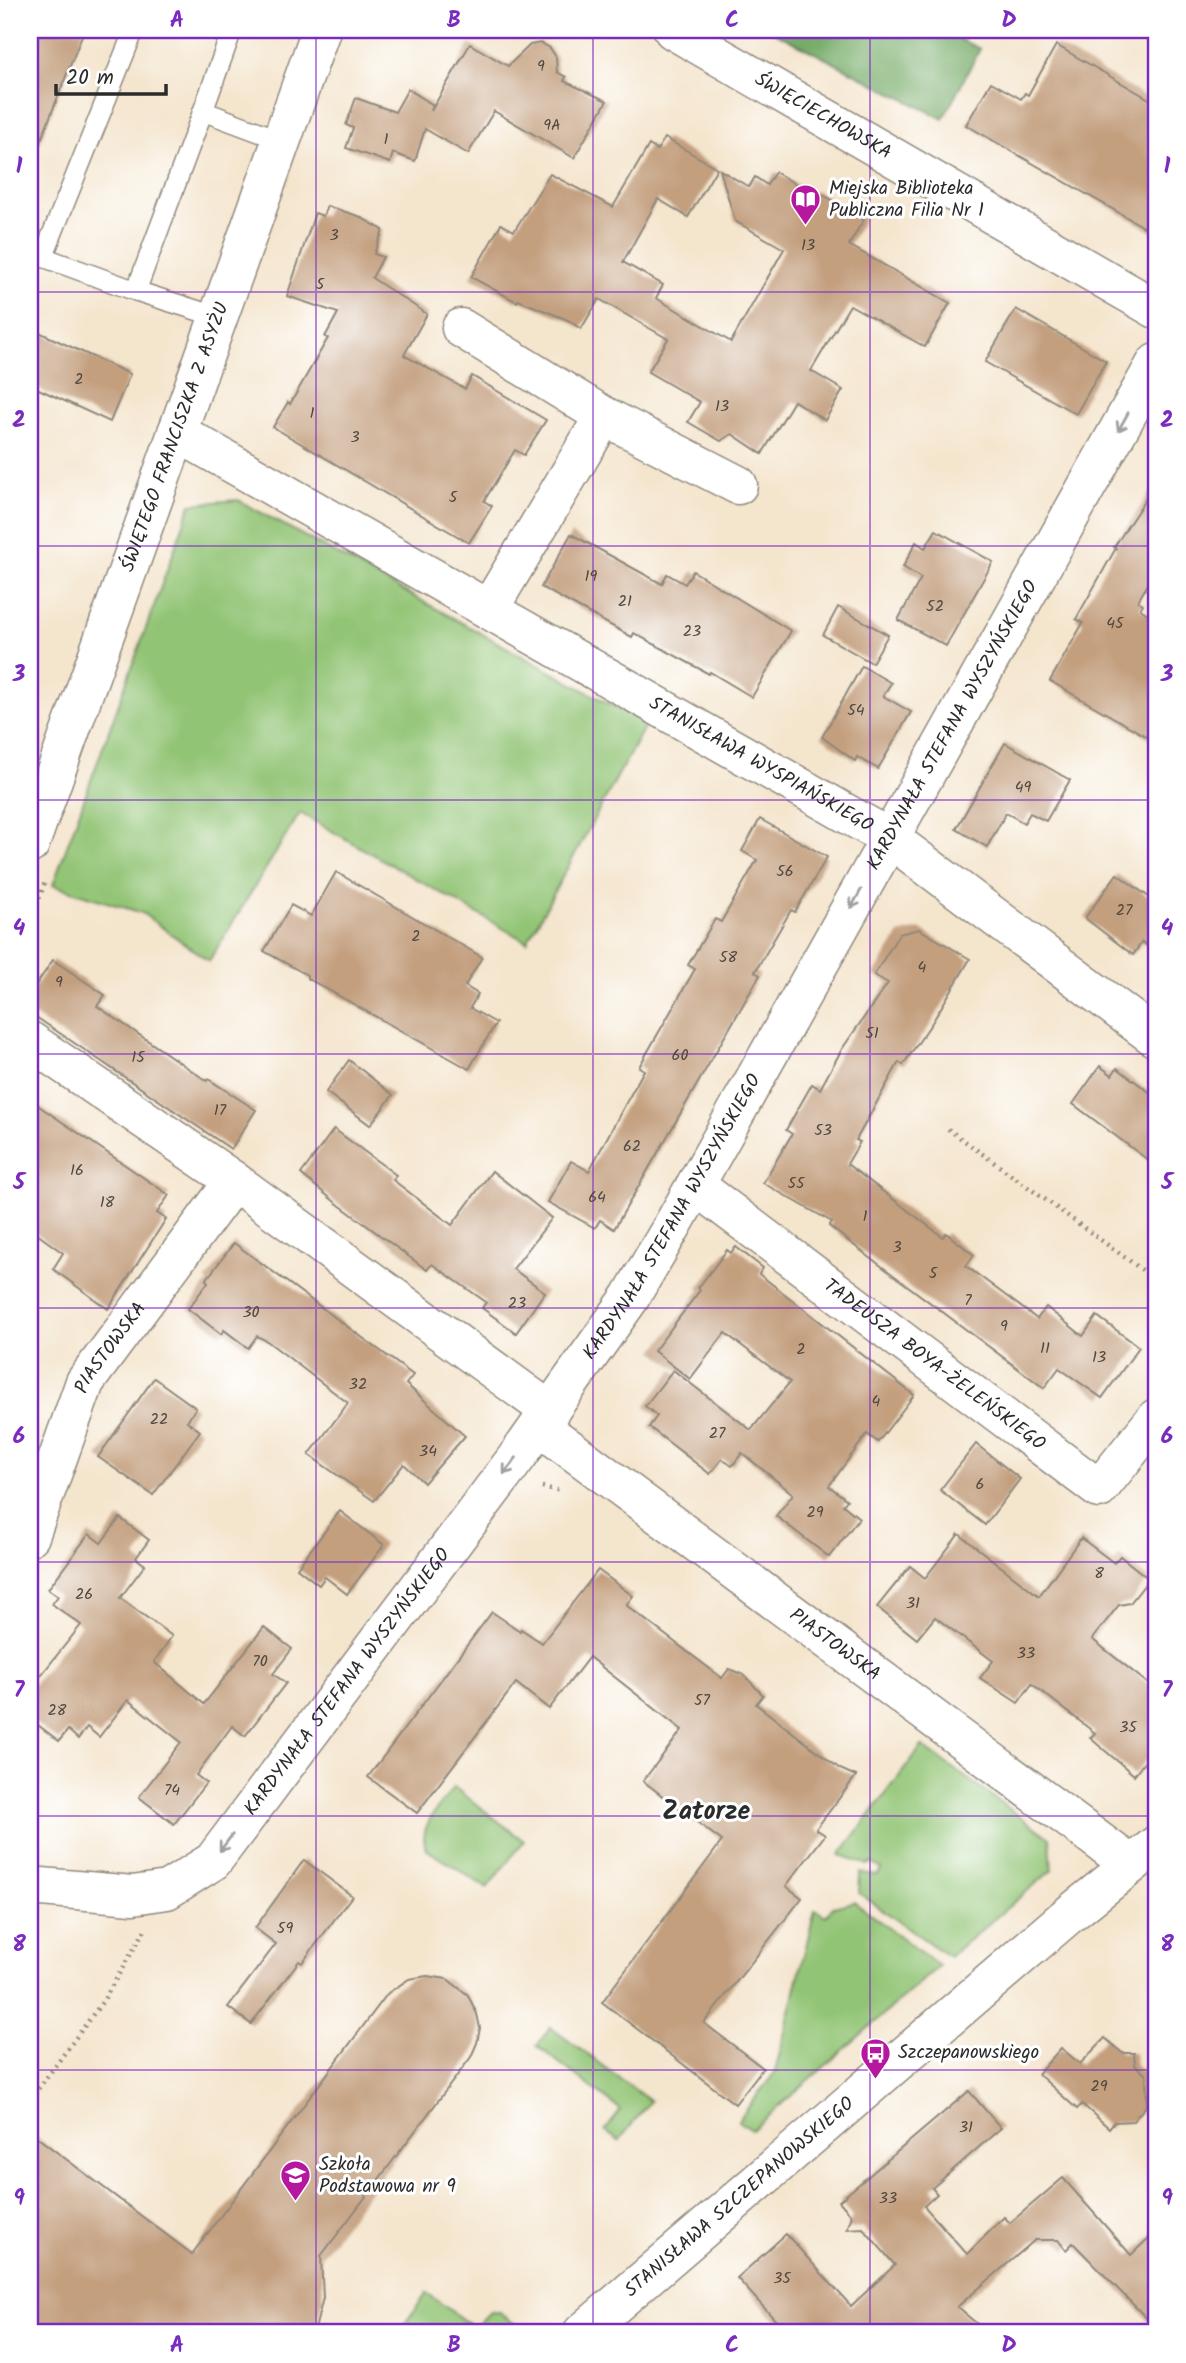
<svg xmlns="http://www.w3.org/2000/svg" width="1186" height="2363" font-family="Kalam,sans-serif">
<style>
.green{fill:#92c474;stroke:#5e7850;stroke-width:2}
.forest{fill:#75aa66;stroke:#506a48;stroke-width:2}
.building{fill:#c39f7e}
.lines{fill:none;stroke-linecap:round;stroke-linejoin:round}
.service-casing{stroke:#90887c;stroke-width:22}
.minor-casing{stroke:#90887c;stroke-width:41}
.tertiary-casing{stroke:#90887c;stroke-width:41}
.path{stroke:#90887c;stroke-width:4.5;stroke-dasharray:2 5;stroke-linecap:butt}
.service{stroke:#fff;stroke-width:19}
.minor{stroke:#fff;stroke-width:38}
.tertiary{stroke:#fff;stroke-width:38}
.oneway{stroke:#a0a0a0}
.grid{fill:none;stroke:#7b2cbf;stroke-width:2;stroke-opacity:0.55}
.labels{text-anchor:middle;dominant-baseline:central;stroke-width:6;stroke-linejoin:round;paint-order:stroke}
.number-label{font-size:16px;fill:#514840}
.street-label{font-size:19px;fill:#2b2b2b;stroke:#fff}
.poi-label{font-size:19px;fill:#2b2b2b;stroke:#fff;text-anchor:start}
.district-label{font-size:26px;font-weight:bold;fill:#2b2b2b;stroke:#fff}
.neatline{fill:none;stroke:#7b2cbf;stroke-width:2.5}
.grid-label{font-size:23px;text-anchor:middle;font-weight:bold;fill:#7b2cbf}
</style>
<rect width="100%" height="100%" fill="#fff"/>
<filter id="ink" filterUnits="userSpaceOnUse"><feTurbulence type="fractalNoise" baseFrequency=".0143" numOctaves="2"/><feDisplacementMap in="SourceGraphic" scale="14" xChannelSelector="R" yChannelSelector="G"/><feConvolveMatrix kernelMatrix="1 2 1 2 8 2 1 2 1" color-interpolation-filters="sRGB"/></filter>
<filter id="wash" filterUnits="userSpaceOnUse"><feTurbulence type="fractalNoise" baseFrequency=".00686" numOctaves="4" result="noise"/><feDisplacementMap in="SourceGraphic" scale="28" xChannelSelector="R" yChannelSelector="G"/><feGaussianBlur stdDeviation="1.57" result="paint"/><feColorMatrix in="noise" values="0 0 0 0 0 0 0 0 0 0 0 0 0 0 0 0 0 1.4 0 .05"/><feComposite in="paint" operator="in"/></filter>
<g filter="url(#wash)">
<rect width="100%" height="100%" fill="#f4e5cd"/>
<g class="green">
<polygon points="238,500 646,724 527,942 300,813 209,961 142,913 53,885 191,504"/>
<polygon points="922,1746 1050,1838 1052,1870 949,1957 859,1893 860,1873 878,1875 881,1869 872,1863 868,1865 840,1855"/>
<path d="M454 1787 524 1841 487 1888 426 1849C417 1827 441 1804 454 1787Z"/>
<polygon points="854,1902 939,1966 752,2130 738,2121 775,2072 815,1910 826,1916 833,1907"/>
<polygon points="550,2027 650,2101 619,2141 605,2131 621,2110 537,2046"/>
<polygon points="427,2293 474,2328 490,2312 500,2312 521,2329 517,2333 398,2333"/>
</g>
<polygon class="forest" points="770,30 940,30 980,49 943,119"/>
<g id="blocks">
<g class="building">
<polygon points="30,30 84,30 32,163 30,162"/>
<polygon points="541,43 550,48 556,57 557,72 566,77 564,81 607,101 574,158 494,111 468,154 425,129 415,161 393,153 390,163 346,148 353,128 346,125 356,98 395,112 408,89 433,105 431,111 470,44 508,66 530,45"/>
<polygon points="1056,45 1156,103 1156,234 966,125 991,82 1021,99 1025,93 1028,95"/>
<polygon points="665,138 717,168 688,217 658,199 623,262 663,285 656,298 731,342 784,249 735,221 720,170 749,187 755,177 767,185 775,172 813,194 815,190 864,219 849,245 950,303 925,347 850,305 811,371 843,390 825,420 794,401 762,454 732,434 721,441 688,422 700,402 648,372 668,339 599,299 581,329 568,320 518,300 517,302 471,277 501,224 514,231 550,174 613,207 649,145 657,150"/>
<polygon points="327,206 358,216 383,230 374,254 383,257 372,278 427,314 404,355 465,389 472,376 546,420 524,455 515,450 484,501 492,506 469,543 273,427 288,402 290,404 328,338 325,337 338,313 287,296 315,213 323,216"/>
<polygon points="1016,309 1106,361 1076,414 985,362"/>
<polygon points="30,328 130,374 110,422 30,385"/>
<polygon points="1156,483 1156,570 1138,601 1143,604 1140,609 1156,619 1156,742 1050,681 1083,623 1076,619 1116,548 1114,547"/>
<polygon points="936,530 993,562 946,646 898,620 921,578 903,567 916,542 925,548"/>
<polygon points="571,534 662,584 667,574 685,584 693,571 791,631 752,697 710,672 709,674 634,633 632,637 541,587"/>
<polygon points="838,607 888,635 872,663 823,635"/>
<polygon points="862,666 891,683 883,696 911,712 878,769 857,757 855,761 822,737"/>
<polygon points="1005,743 1070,780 1046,821 1030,813 1024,823 1006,813 987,847 956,829"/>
<polygon points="760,819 827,857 795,912 791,910 755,972 760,975 614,1229 600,1220 595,1228 548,1202 571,1161 589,1171 644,1070 639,1067 695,969 688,965 715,919 721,922 757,860 742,851"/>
<polygon points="336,872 482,957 465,986 478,994 470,1008 496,1023 469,1069 307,978 307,975 264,951 291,905 311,916"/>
<polygon points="1117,874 1156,902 1156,952 1142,942 1133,955 1085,918"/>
<polygon points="919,929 970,959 933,1021 903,1065 899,1062 856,1140 860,1142 847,1164 943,1237 946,1233 974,1255 966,1266 1037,1319 1046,1307 1083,1336 1097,1316 1139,1347 1102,1398 1059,1368 1044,1388 864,1253 829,1226 832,1222 763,1183 792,1134 786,1130 812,1084 820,1089 842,1049 888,983 874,975 899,934"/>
<polygon points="53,960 105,995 97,1006 207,1081 208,1079 256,1110 231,1149 30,1013 30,994"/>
<polygon points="349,1060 393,1095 370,1125 326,1092"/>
<polygon points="1100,1066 1112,1075 1117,1068 1156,1097 1156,1166 1073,1104"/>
<polygon points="30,1100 169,1195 157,1213 166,1219 108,1309 53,1269 63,1253 30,1229"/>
<polygon points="334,1129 396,1175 393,1180 452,1225 492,1171 552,1218 513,1269 545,1292 516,1333 482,1308 486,1302 432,1264 427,1270 335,1202 301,1174"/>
<polygon points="234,1243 413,1375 406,1384 465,1436 424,1483 404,1464 374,1501 309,1455 348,1403 267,1341 257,1336 248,1348 224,1330 221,1334 188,1309 208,1282 206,1280"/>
<polygon points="736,1247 763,1268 759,1274 914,1395 878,1442 867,1434 829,1486 847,1500 843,1505 859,1518 829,1557 776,1516 793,1494 742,1453 732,1466 722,1459 710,1474 649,1427 657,1416 645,1406 673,1370 751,1430 790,1382 725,1333 690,1379 654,1351 700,1290 698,1288 727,1250 731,1253"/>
<polygon points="154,1378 196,1408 187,1421 200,1431 153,1495 98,1457"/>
<polygon points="976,1444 1020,1479 985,1525 940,1490"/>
<polygon points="340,1511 384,1545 347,1594 325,1577 319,1585 297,1568"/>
<polygon points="120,1518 149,1540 136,1558 145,1565 120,1598 172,1636 154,1662 204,1704 264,1627 292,1649 273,1674 286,1683 245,1736 232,1726 196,1775 206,1783 174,1824 139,1797 181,1742 128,1700 99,1737 87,1727 78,1739 68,1730 59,1741 30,1719 30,1689 81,1625 52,1604 58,1596 48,1589 89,1534 101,1543"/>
<polygon points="959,1534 1039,1596 1081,1538 1114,1563 1120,1556 1149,1579 1130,1603 1119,1605 1092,1639 1156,1690 1156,1748 1134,1775 1090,1738 1095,1733 1032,1684 1018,1703 980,1678 993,1661 935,1617 917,1639 877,1607 910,1566 925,1578"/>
<polygon points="598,1570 633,1596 626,1605 722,1678 729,1669 744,1675 763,1695 756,1704 840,1769 856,1776 816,1829 825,1835 786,1886 802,1898 704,2023 763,2068 735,2104 602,2002 722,1841 643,1781 682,1730 589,1657 549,1709 516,1683 417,1813 368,1777 492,1612 520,1631 521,1629 542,1643"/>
<polygon points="304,1860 352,1896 302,1963 299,1961 251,2024 228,2007 276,1944 255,1928"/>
<polygon points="427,1976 447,1979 468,1995 477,2014 480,2028 477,2043 471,2057 321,2256 323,2298 314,2333 30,2333 30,2132 192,2254 388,1993 409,1979"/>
<polygon points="1105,2038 1122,2053 1134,2053 1135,2065 1146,2075 1147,2105 1133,2121 1114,2122 1109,2128 1082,2104 1077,2109 1038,2074 1061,2048 1080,2064"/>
<polygon points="969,2091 1001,2128 932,2188 937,2194 924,2206 967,2254 1004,2217 1010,2223 1063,2178 1131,2255 1156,2231 1156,2328 1073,2243 1066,2250 1058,2240 1035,2240 957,2307 988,2333 787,2333 737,2278 786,2234 851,2306 895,2265 863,2228 847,2229 852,2216 839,2201"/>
</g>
</g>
</g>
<g filter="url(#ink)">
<use href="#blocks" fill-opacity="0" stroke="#90887c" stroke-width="2"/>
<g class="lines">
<defs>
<g id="service">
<polyline points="134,30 43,257 136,291 218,317"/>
<polyline points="232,30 203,111 283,141"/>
<polyline points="136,291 203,111"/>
</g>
<g id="minor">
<polyline points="461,328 604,416 489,609"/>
<polyline points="604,416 738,485"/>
<path id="s1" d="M177 432 891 839 1156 1038"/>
<polyline points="30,1041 234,1181 550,1411"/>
<path id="s2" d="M696 1186 1099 1489 1156 1418"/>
<path id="s3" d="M539 1426 1130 1864"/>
<path id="s4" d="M30 1536 85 1382 234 1181"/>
<path id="s5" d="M30 1886 133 1895 167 1890 213 1861 517 1457 630 1298 674 1223 1156 363"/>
<path id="s6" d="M582 2333 1066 1917 1156 1845"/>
</g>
<g id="tertiary">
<path id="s7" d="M673 30 1156 309"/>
<path id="s8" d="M30 844 321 30"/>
</g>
</defs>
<use href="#service" class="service-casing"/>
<use href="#minor" class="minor-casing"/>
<use href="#tertiary" class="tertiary-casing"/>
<g class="path">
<polyline points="30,925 46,879"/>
<polyline points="948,1129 1156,1280"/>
<polyline points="542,1487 561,1491"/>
<polyline points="30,2100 103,2001 145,1930"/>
</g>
<use href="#service" class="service"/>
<use href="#minor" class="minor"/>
<use href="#tertiary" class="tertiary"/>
</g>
<defs><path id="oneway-shaft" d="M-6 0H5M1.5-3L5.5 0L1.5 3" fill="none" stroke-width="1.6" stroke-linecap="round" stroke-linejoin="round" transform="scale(1.75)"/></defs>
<g class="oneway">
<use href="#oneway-shaft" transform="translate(1123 422) rotate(119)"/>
<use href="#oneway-shaft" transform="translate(856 899) rotate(119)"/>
<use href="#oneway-shaft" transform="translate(510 1466) rotate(128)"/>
<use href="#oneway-shaft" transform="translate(226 1843) rotate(127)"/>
</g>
</g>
<path class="grid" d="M316 30V2333M593 30V2333M870 30V2333M30 292H1156M30 546H1156M30 800H1156M30 1054H1156M30 1308H1156M30 1562H1156M30 1816H1156M30 2070H1156"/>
<defs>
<symbol id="library-pin" viewBox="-11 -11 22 30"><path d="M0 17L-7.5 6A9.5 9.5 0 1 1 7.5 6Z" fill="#b5179e" stroke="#fff"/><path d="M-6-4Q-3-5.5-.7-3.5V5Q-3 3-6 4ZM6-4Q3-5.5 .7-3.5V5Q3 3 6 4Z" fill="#fff"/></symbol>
<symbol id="bus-pin" viewBox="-11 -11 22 30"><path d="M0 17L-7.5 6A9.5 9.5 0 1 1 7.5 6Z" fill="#b5179e" stroke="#fff"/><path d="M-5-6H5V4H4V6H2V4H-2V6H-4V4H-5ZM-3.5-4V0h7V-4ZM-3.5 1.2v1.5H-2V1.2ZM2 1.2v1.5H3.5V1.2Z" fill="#fff"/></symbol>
<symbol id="school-pin" viewBox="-11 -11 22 30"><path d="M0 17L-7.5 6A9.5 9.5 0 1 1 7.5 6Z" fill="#b5179e" stroke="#fff"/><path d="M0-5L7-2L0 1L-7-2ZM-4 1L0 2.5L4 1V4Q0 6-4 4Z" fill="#fff"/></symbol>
</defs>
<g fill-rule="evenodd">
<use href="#library-pin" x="788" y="182" width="35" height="47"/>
<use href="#bus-pin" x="858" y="2036" width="35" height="47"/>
<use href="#school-pin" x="278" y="2158" width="35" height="47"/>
</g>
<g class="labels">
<g class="number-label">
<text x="541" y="66">9</text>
<text x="552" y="125">9A</text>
<text x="386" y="139">1</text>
<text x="334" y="235">3</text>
<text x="808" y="245">13</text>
<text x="320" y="284">5</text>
<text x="79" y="379">2</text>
<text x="722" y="406">13</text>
<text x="312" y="413">1</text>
<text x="355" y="437">3</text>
<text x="453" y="497">5</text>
<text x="591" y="576">19</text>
<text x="625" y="601">21</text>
<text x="935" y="606">52</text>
<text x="1115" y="623">45</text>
<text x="692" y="631">23</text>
<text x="856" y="710">54</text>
<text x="1023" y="787">49</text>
<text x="785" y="871">56</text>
<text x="1124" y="910">27</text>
<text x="416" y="936">2</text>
<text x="728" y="957">58</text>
<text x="922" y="967">4</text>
<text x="59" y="982">9</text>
<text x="872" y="1033">51</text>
<text x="680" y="1055">60</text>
<text x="138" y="1057">15</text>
<text x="220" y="1110">17</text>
<text x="823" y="1130">53</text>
<text x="632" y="1146">62</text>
<text x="77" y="1170">16</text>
<text x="796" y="1183">55</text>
<text x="597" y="1197">64</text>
<text x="107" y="1202">18</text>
<text x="865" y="1216">1</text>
<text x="897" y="1247">3</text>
<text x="933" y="1273">5</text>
<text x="968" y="1300">7</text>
<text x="517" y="1303">23</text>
<text x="251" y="1312">30</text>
<text x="1004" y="1326">9</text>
<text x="1045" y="1348">11</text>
<text x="801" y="1349">2</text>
<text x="1099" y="1357">13</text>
<text x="358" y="1384">32</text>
<text x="876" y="1401">4</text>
<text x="159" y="1419">22</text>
<text x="717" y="1433">27</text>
<text x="428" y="1451">34</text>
<text x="980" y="1484">6</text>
<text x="815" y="1512">29</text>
<text x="1099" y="1573">8</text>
<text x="84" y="1594">26</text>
<text x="913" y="1603">31</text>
<text x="1026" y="1653">33</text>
<text x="260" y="1661">70</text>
<text x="702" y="1700">57</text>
<text x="57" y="1710">28</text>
<text x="1128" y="1727">35</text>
<text x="172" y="1790">74</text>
<text x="285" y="1928">59</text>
<text x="1099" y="2086">29</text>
<text x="966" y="2127">31</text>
<text x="888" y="2198">33</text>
<text x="782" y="2278">35</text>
</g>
<g class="street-label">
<text stroke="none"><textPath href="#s7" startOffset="173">ŚWIĘCIECHOWSKA</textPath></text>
<text stroke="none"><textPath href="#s8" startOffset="432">ŚWIĘTEGO FRANCISZKA Z ASYŻU</textPath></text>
<text stroke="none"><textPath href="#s5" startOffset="1550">KARDYNAŁA STEFANA WYSZYŃSKIEGO</textPath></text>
<text stroke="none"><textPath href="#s1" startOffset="672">STANISŁAWA WYSPIAŃSKIEGO</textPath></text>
<text stroke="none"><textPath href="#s5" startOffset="984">KARDYNAŁA STEFANA WYSZYŃSKIEGO</textPath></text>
<text stroke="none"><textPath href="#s4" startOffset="206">PIASTOWSKA</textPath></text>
<text stroke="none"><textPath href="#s2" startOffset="298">TADEUSZA BOYA-ŻELEŃSKIEGO</textPath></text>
<text stroke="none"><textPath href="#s3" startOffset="368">PIASTOWSKA</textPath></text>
<text stroke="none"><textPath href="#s5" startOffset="416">KARDYNAŁA STEFANA WYSZYŃSKIEGO</textPath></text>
<text stroke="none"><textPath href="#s6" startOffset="208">STANISŁAWA SZCZEPANOWSKIEGO</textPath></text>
</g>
<g class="poi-label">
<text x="829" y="189">Miejska Biblioteka<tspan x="829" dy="22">Publiczna Filia Nr 1</tspan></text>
<text x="898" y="2053">Szczepanowskiego</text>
<text x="319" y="2165">Szkoła<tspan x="319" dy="22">Podstawowa nr 9</tspan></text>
</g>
<g class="district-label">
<text x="706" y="1812">Zatorze</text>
</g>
</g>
<rect width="1186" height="2363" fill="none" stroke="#fff" stroke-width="77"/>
<path d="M56 84v10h110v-10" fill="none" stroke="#2b2b2b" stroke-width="3.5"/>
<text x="66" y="84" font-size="21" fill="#2b2b2b" stroke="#ffffff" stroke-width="5" paint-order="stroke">20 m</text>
<rect x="38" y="38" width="1110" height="2286" class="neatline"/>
<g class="grid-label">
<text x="177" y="27">A</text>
<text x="454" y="27">B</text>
<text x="732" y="27">C</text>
<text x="1009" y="27">D</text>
<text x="19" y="173">1</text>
<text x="1167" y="173">1</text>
<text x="19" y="427">2</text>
<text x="1167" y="427">2</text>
<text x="19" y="681">3</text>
<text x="1167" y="681">3</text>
<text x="19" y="935">4</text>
<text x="1167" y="935">4</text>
<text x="19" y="1189">5</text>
<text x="1167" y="1189">5</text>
<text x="19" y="1443">6</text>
<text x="1167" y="1443">6</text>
<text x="19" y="1697">7</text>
<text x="1167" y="1697">7</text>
<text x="19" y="1951">8</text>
<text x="1167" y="1951">8</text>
<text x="19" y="2205">9</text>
<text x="1167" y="2205">9</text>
<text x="177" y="2352">A</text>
<text x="454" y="2352">B</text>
<text x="732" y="2352">C</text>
<text x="1009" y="2352">D</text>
</g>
</svg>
